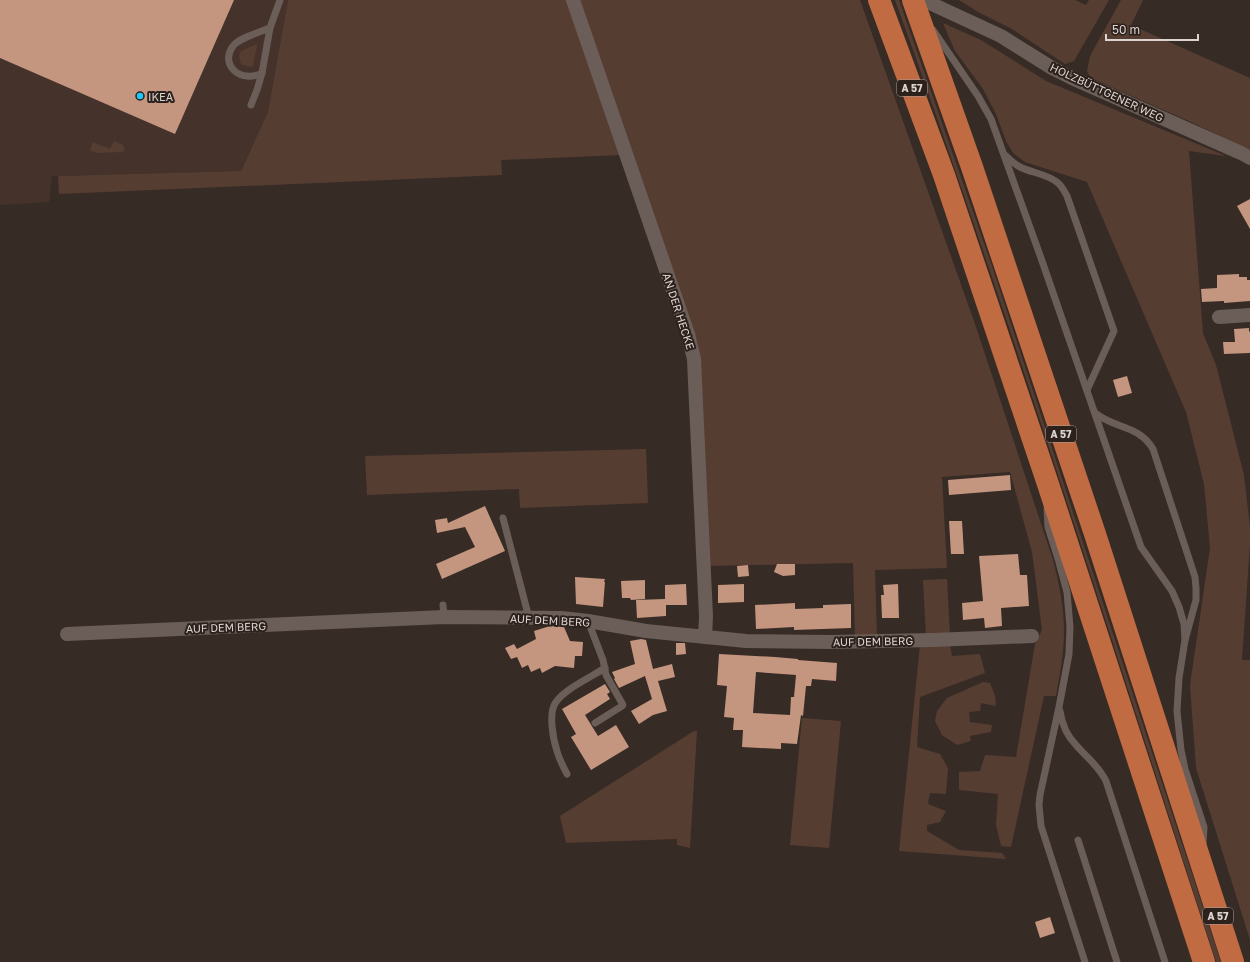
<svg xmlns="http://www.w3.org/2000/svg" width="1250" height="962" font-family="'Golos Text',sans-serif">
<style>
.built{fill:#45332b}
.green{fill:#563d32}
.building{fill:#c4957f;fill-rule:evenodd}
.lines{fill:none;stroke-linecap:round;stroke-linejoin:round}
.lane{stroke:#6b5e58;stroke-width:7}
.street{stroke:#6b5e58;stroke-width:14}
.highway{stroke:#c06b42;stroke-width:22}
.poi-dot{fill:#1dc9fc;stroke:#2d211c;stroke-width:1.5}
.labels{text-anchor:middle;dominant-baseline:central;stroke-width:4;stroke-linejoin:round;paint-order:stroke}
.shield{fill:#2d211c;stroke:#a89e9b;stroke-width:1}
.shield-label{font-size:10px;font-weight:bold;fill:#dcd4d1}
.street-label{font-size:11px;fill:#dcd4d1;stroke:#2d211c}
.poi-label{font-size:11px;fill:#dcd4d1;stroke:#2d211c;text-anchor:start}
</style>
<rect width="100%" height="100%" fill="#372b26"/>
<polygon class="built" points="0,0 288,0 268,112 241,171 52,176 49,202 0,205"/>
<g class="green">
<polygon points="288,0 569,0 622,155 501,160 502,175 59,194 58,176 241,171 268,112"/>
<path d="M578 0H860L975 324 1053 560C1059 583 1064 607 1064 631 1064 653 1060 674 1056 696H1044L1011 847 1001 846 996 825 998 794 959 790V772L980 771 985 755 1016 757 1035 644 1042 630 1032 552 1010 472 942 477 947 568 875 570 877 638H855L853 563 708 566 698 355Z"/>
<path d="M895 0H899L993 269 1221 962H1216C1112 640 1010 318 895 0Z"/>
<polygon points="959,0 1075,0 1086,5 1089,0 1109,0 1074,61 1065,64 1012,29 978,12"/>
<polygon points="1121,0 1143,0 1131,25 1250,78 1250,150 1191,122 1091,78 1087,71 1090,56"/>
<polygon points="943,23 981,40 1046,81 1226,156 1189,151 1203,333 1216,365 1244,475 1250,527 1250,544 1242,660 1250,660 1250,940 1196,768 1190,685 1210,548 1204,484 1186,412 1087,182 1025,162 1013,153 1006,141 996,114 983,89 955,51"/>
<polygon points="255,45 256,44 257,46 253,66 250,67 241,64 239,56 241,51"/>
<polygon points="114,141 123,145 124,148 124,151 122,152 97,153 90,150 93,142 110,149"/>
<polygon points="646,449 648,503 520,508 519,489 367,495 365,456"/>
<polygon points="947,579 950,635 926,636 923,580"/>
<polygon points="950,644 952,656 980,654 985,673 920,697 917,747 940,754 948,768 946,794 930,793 928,804 946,811 940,822 927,825 927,831 959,850 1002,853 1006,859 899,851 920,645"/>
<polygon points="983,682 990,683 995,696 996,706 981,703 980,711 969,712 970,722 992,725 991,732 970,736 971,741 957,745 942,735 935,721 937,711 947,698"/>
<polygon points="802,718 841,721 829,848 790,845"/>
<polygon points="694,731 697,731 690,848 677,845 677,839 566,843 560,816"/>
</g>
<g class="building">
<polygon points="0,0 234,0 175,134 0,58"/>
<polygon points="1250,199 1250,229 1237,206"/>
<polygon points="1239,274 1239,277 1247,277 1247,280 1250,280 1250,301 1224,303 1224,301 1202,302 1201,289 1217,288 1217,275"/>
<polygon points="1249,328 1249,332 1250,331 1250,353 1224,354 1223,342 1235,342 1234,329"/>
<polygon points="1127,376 1132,393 1118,397 1113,380"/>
<polygon points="1010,475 1011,490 949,495 948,480"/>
<polygon points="485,506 505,551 442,579 436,564 475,547 465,527 437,533 435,520 447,518 448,523"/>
<polygon points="949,521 962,521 964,554 951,554"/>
<polygon points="1018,554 1020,575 1027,575 1029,606 1001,608 1002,626 985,628 984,618 963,620 962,603 983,601 979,556"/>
<polygon points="777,564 795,564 795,575 783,576 774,572"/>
<polygon points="748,565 749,576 738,577 737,566"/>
<polygon points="575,577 605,579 604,582 605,582 603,607 576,604"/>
<polygon points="645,580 645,599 631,600 630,598 622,598 621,581"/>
<polygon points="686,584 687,605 666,605 666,616 637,618 636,600 665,599 665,585"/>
<polygon points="744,584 744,602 718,603 718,585"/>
<polygon points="898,584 899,618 882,618 881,595 884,595 883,585"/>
<polygon points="795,603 795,609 823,608 823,605 851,604 851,628 794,630 794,627 756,629 755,605"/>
<polygon points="550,626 564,627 570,641 583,642 582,656 575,656 574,668 555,666 542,673 540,668 531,672 528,665 522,668 517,657 511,659 505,648 514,644 517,649 536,639 534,631"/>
<polygon points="641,639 646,640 653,669 672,664 675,677 658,681 667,711 653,715 639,724 631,711 652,699 645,676 619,688 614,679 615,678 612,672 635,664 630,641"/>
<polygon points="676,643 685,643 686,654 676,655"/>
<path d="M719 654 775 657 798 659V660L837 663 836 681 812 679 811 686H806L803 716 801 715 797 744 781 743V749L742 747 743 730H733L734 718 724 717 727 686 717 685ZM756 672 796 675 794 697H791L790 715 753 713Z"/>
<polygon points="605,684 610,692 607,694 610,699 585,715 598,736 616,725 629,747 591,770 571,737 576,734 562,709"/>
<polygon points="1050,917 1055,933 1040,938 1035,922"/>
</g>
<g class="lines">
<g class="lane">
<path d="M270 28C260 32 239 38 233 46 219 65 241 84 262 73L270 28 280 0"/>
<polyline points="933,30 978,96 991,119 1041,258 1141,547 1172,591 1179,607 1184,624 1185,640"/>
<polyline points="251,105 257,90 262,73"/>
<path d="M1006 156C1010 160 1014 164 1020 167 1032 173 1048 174 1058 183 1062 186 1064 191 1067 196L1114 331 1087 390"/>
<path d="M1095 413C1115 429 1139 425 1153 449L1195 577 1196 588V600L1185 640 1179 678 1177 711 1181 750 1185 769 1204 827 1203 844"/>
<polyline points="1047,509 1048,527 1059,562 1067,592 1070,627 1069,654 1059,707 1040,795 1039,805 1041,826 1085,962"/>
<polyline points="503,518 529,618"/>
<polyline points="443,605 444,617"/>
<polyline points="588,621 603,660 606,675 623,705 622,706 595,723"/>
<path d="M1060 711C1062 724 1067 736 1076 745 1087 758 1098 765 1106 781L1165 962"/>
<path d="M567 774C563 766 559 759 557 751 553 739 548 712 556 702 565 689 591 677 605 668"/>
<polyline points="1078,840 1117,962"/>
</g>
<g class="street">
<polyline points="573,0 688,334 694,359 695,382 706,616 705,637"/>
<polyline points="923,0 1001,36 1052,68 1072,78 1241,153 1250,158"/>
<polyline points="1219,317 1250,315"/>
<polyline points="67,634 444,617 561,618 588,621 646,631 746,641 831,642 933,640 1032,636"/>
</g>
<g class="highway">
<polyline points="879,0 944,175 1047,481 1204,962"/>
<polyline points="913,0 972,167 1095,534 1233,962"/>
</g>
</g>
<circle class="poi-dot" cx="140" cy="96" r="4"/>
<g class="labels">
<g class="shield">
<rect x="897" y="80" width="30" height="16" rx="3"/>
<rect x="1046" y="426" width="30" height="16" rx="3"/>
<rect x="1203" y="908" width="30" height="16" rx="3"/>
</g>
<g class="shield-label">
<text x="912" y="88">A 57</text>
<text x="1061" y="434">A 57</text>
<text x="1218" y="916">A 57</text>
</g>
<g class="street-label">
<text transform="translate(1107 92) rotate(25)">HOLZBÜTTGENER WEG</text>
<text transform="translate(679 311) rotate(72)">AN DER HECKE</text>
<text transform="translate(550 620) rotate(3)">AUF DEM BERG</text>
<text transform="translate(226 627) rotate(-2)">AUF DEM BERG</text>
<text transform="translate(873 641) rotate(-1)">AUF DEM BERG</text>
</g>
<g class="poi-label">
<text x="148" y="96">IKEA</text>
</g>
</g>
<path d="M1106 34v6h92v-6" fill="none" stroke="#dcd4d1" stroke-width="2"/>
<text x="1112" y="34" font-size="12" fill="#dcd4d1" stroke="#2d211c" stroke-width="3" paint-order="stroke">50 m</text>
</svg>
